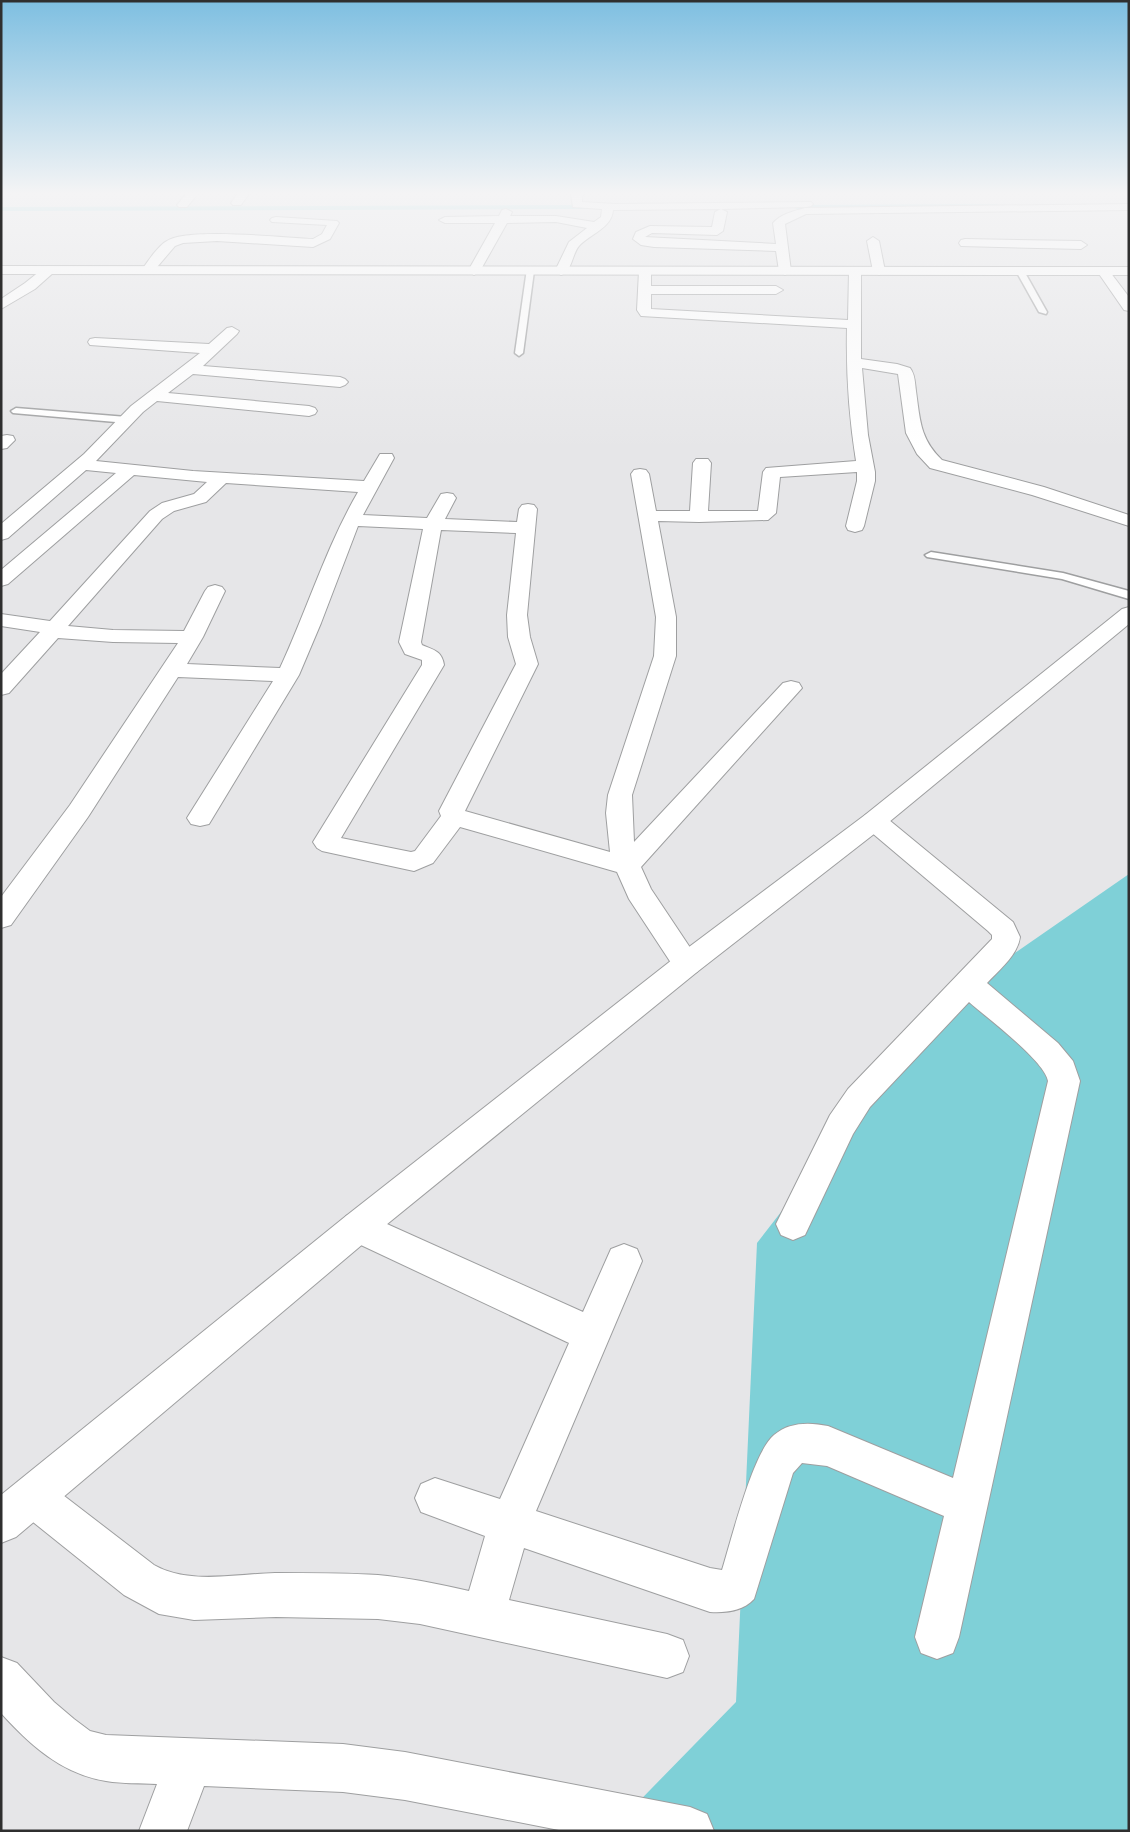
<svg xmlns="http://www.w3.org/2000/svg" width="1130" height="1832" font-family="'Alegreya Sans',sans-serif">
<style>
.water{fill:#7fd0d7}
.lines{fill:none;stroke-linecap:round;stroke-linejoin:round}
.stream{stroke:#7fd0d7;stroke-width:4}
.lane-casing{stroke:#9e9fa0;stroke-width:3}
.street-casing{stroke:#9e9fa0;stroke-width:2}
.secondary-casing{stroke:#9e9fa0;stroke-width:2}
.lane{fill:#fff;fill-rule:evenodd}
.street{fill:#fff;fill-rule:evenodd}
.secondary{fill:#fff;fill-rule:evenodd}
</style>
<rect width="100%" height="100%" fill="#e6e6e8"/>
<polygon class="water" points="1129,874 1129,1831 610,1831 736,1702 757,1243 944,1002"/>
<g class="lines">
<g class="stream">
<polyline points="797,207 996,206"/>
<polyline points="1,209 591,207"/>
</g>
<defs>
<g id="lane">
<polygon points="527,269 534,271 523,353 519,356 515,353"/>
<polygon points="1017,269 1024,271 1047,312 1046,314 1039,312 1016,271"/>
<polygon points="16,408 127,417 132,420 127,423 13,413 11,411"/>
<polygon points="931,552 1063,573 1129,591 1129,599 1062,579 927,557 925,555"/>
</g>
<g id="street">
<polygon points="188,192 199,192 187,207 179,207 177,205"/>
<polygon points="239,192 250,192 241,205 233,205 231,203"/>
<path d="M573 192H585L582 196V202L615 204 811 202 813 204 811 206 807 207 721 209 727 212 723 231 717 235 652 233 645 237 776 244 773 223C781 214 794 211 805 208L1129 204V210L806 214 785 224 791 271 785 275 779 271 776 251 654 247 641 245 633 239 636 232 650 226 712 227 715 212 721 209 613 210C612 228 590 234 579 246 572 254 572 272 561 275L555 271 569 242 587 228 556 222 507 223 480 271 474 275 468 271 495 223H445L439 220 445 217 499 216 502 210 506 209 512 212 510 216H556L594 222 601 217 602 209 573 207 571 195Z"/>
<path d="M276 217 337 221 339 223 330 239 313 247 217 241 183 243 175 246 152 273 148 274 142 270C147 262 159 245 167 241 187 227 285 238 313 239L322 234 327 225 272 222 270 220 272 218Z"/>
<polygon points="873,237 879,241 885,271 879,275 873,271 867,241"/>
<polygon points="965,239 1081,241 1087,245 1081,249 961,246 959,243 961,240"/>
<polygon points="49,266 55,270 53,273 35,289 1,309 1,299 25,283 45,267"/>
<path d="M645 267 651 271V286H776L783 290 776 294H651V309L848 320 849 271 855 267 859 268 861 271V359L897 364 910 368C915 374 915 383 916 391 920 420 920 439 942 460L1044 487 1129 515V526L1032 495 930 468 917 454 906 433 898 374 862 368 868 435 875 472V481L864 526 862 530 855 532 848 530 846 526 857 481V472L780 477 776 513 768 520 699 522 658 521 676 617V656L632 795 634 842 783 683 791 681 799 683 802 688 641 867 651 889 701 964 697 972 687 975 677 972 629 899 617 872 460 827 433 863 414 871 322 851 317 848 313 842 422 665V660L405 654 399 642 423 529 358 526 321 623 299 675 209 824 200 826 191 824 187 818 273 681 178 677 88 817 11 925 1 928V897L70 805 178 643 113 642 58 638 9 693 1 695V674L40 632 1 626V614L50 621 150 511 162 503 194 494 207 482 134 475 8 584 1 586V570L116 473 86 470 8 538 1 540V524L84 454 131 406 200 353 90 345 88 342 90 339 95 338 209 344 227 328 232 327 239 331 237 334 203 366 340 377 345 379 348 382 345 385 340 387 193 374 168 393 309 406 315 408 317 411 315 414 309 416 157 401 143 412 96 461 193 471 364 481 380 454H392L394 458 363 515 427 518 441 494 447 493 453 494 456 498 445 519 517 522 519 509 522 505 528 504 534 505 537 509 527 615 530 637 538 664 465 811 610 852 606 813 608 795 654 656 656 617 631 474 634 470 640 469 646 470 649 474 656 511H690L693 463 696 459H708L711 463 708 511H758L763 472 766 468 856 461C849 417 846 373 847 328L641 316 637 310 639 271ZM226 483 358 492C326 547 307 610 280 668L187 664 203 637 225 591 222 587 215 585 208 587 205 591 184 631 113 630 68 626 162 519 174 511 206 502ZM441 530 516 533 507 615 508 637 516 664 439 811 441 816 415 851 411 852 341 838 444 665C442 651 434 650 422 645L421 642Z"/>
<polygon points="1103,267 1107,268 1129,297 1129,311 1124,310 1097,271"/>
<polygon points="7,435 13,436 15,440 7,448 1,449 1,436"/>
<path d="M874 812 883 815 1013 922 1020 937C1018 955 999 970 987 983L1058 1043 1073 1061 1080 1081 959 1637 953 1653 937 1659 921 1653 915 1637 944 1516 827 1466 802 1463 793 1473 754 1599C743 1611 725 1613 710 1612L524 1548 509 1600 667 1634 683 1640 689 1656 683 1672 667 1678 420 1624 378 1619 276 1617 194 1620 159 1614 124 1595 18 1510 12 1496 18 1482 32 1476 46 1482 154 1565C189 1585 236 1574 275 1573 309 1573 344 1573 378 1575 409 1578 439 1584 469 1591L485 1536 421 1512 415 1498 421 1484 435 1478 500 1499 569 1343 346 1238 341 1227 346 1216 358 1211 583 1312 611 1249 624 1244 637 1249 642 1261 536 1511 710 1568 722 1570C731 1541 753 1452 774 1435 789 1422 809 1422 828 1426L953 1478 1048 1081C1045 1061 986 1017 969 1002L870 1107 853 1134 805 1235 793 1240 781 1235 776 1224 830 1115 848 1089 992 939V935L988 931 865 827 861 821 865 815Z"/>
<path d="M1 1657 17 1663 54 1702 74 1719 90 1731 106 1735 343 1744 405 1752 690 1807 707 1814 714 1831H564L405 1800 343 1792 204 1786 187 1831H139L157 1784C140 1783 123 1784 106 1781 62 1774 30 1745 1 1713Z"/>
</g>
<g id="secondary">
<polygon points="1,266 1129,267 1129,275 1,274"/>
<polygon points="1129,607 1129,624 883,827 697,972 370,1238 16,1537 1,1543 1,1495 346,1216 677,956 865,815 1122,609"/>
</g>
</defs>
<use href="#lane" class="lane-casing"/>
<use href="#street" class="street-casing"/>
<use href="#secondary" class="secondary-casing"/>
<use href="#lane" class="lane"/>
<use href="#street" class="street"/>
<use href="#secondary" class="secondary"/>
</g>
<linearGradient id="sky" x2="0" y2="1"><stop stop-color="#7ebfe1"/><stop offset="0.43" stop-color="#f4f4f5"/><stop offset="1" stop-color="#f4f4f5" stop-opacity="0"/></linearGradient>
<rect width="1130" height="449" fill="url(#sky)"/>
<rect width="1130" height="1832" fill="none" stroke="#2f2f2f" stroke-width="5"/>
</svg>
